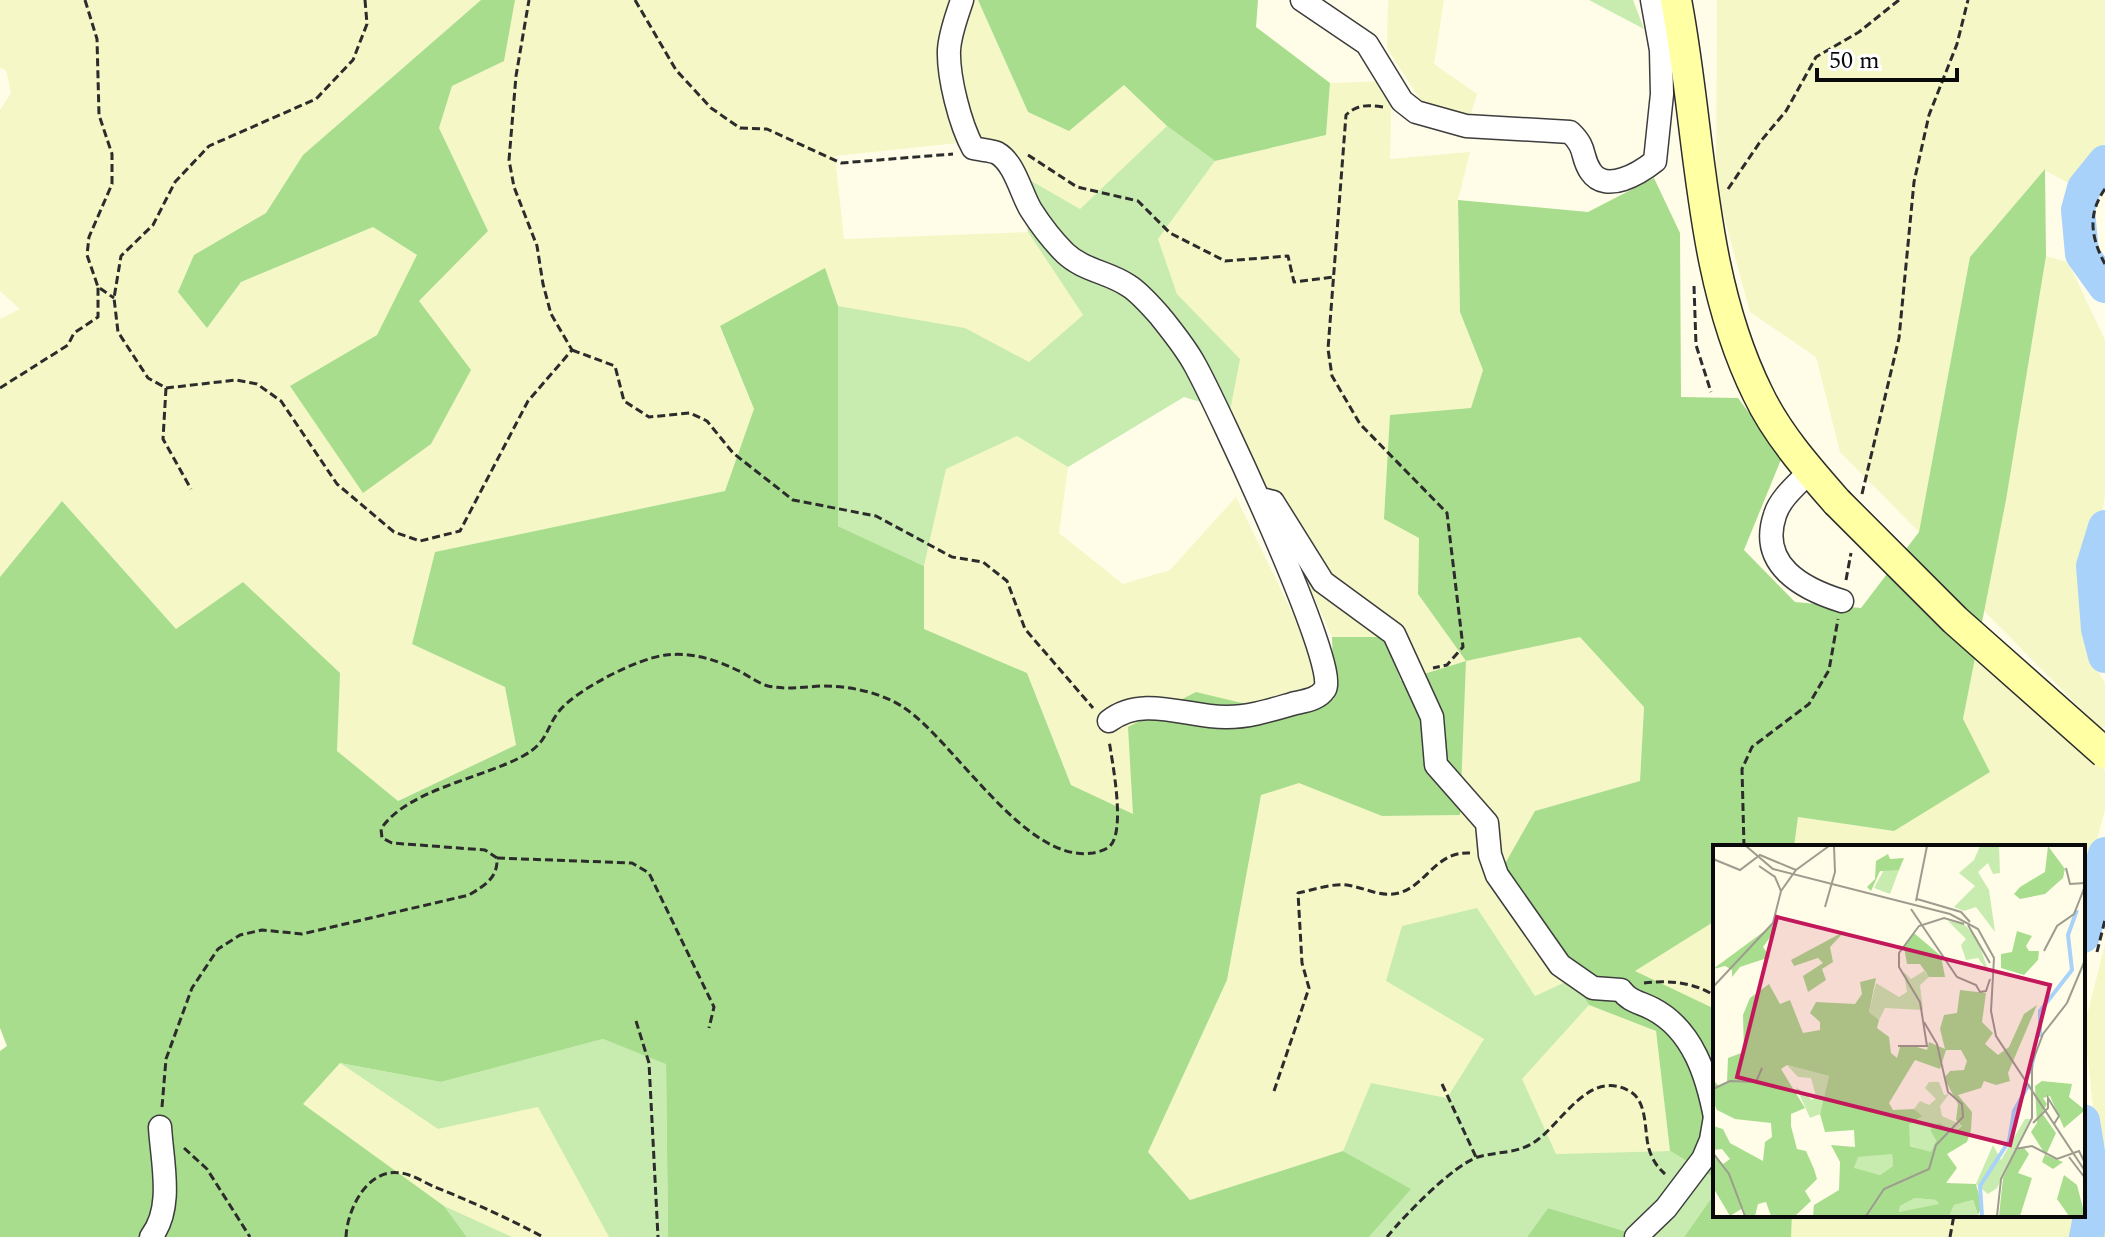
<svg xmlns="http://www.w3.org/2000/svg" width="2105" height="1237" font-family="Spectral,serif">
<style>
.farmland{fill:#f5f7c6}
.green{fill:#c8ebaf}
.forest{fill:#a8dd8d}
.lines{fill:none;stroke-linecap:round;stroke-linejoin:round}
.river{stroke:#a8d2fa;stroke-width:34}
.street-casing{stroke:#3d3d3d;stroke-width:25}
.secondary-casing{stroke:#2c2c2c;stroke-width:33}
.path{stroke:#2c2c2c;stroke-width:3;stroke-dasharray:8 4;stroke-linecap:butt}
.street{stroke:#fff;stroke-width:22}
.secondary{stroke:#ffffa3;stroke-width:30}
.secondary-bridge-casing{stroke:#2c2c2c;stroke-width:33;stroke-linecap:butt}
.secondary-bridge{stroke:#ffffa3;stroke-width:30}
.inset-river{fill:none;stroke:#a8d2fa;stroke-width:4}
.inset-road{fill:none;stroke:#9d9c8f;stroke-width:2}
.view{fill:#c2185b;fill-opacity:0.15;stroke:#c2185b;stroke-width:4}
.inset-edge{fill:none;stroke:#0a0a0a;stroke-width:4}
</style>
<rect width="100%" height="100%" fill="#fffde8"/>
<g class="farmland">
<polygon points="0,0 481,0 303,155 266,213 194,255 207,328 241,282 373,227 418,256 377,335 291,386 363,492 419,301 488,231 439,128 452,86 504,60 515,0 978,0 1028,112 1069,130 1124,85 1167,126 1080,209 1021,175 986,140 835,156 844,239 1028,232 1083,315 1029,362 965,328 838,306 825,269 720,327 754,410 725,491 435,552 412,644 505,687 516,745 397,801 337,751 339,673 176,629 62,501 0,577 0,319 20,309 0,291 0,110 11,93 6,70 0,68"/>
<polygon points="1388,0 1444,0 1434,64 1477,94 1470,116 1425,107 1387,48"/>
<polygon points="1717,0 2105,0 2105,142 2076,187 2044,170 1970,257 1919,532 1840,452 1816,357 1750,312 1716,187"/>
<polygon points="1392,81 1390,159 1470,152 1458,200 1460,312 1483,370 1471,408 1419,538 1418,594 1466,661 1580,636 1644,707 1640,781 1535,811 1572,979 1535,996 1477,908 1386,981 1484,1039 1447,1098 1371,1083 1343,1151 1190,1200 1148,1152 1227,980 1261,794 1299,782 1382,816 1459,815 1466,661 1400,681 1384,637 1332,637 1230,411 1239,359 1177,294 1158,239 1215,161 1326,135 1330,83"/>
<polygon points="2046,256 2068,262 2105,340 2105,493 2104,504 2081,575 2095,667 2105,683 2105,727 2101,729 1983,610 2006,500"/>
<polygon points="1017,436 1068,467 1059,533 1123,584 1170,570 1236,497 1334,699 1279,712 1133,815 1071,785 1027,673 924,629 924,566 946,469"/>
<polygon points="1975,651 2105,770 2105,810 2083,890 2083,847 1794,847 1798,817 1894,831 1963,719"/>
<polygon points="1715,921 1715,1009 1634,971"/>
<polygon points="2105,944 2105,1159 2099,1158 2084,1027"/>
<polygon points="1589,1005 1656,1031 1670,1151 1556,1154 1521,1079"/>
<polygon points="340,1063 438,1129 538,1107 609,1237 512,1237 444,1206 302,1104"/>
<polygon points="1792,1215 2078,1215 2072,1237 1791,1237"/>
</g>
<g class="green">
<polygon points="1589,0 1633,0 1644,29"/>
<polygon points="1167,126 1215,161 1158,239 1177,294 1240,359 1230,411 1184,397 1068,467 1017,436 946,469 924,566 838,526 838,306 965,328 1029,362 1083,315 1028,232 1021,175 1080,209"/>
<polygon points="1477,908 1535,996 1572,979 1589,1005 1522,1079 1556,1154 1670,1151 1715,1178 1715,1193 1684,1237 1644,1237 1548,1208 1527,1237 1369,1237 1410,1189 1343,1151 1371,1083 1447,1098 1484,1039 1386,981 1402,926"/>
<polygon points="603,1039 666,1063 668,1237 609,1237 538,1107 438,1129 340,1063 441,1082"/>
<polygon points="2099,1158 2105,1159 2105,1237 2097,1237 2100,1224"/>
<polygon points="444,1206 512,1237 467,1237"/>
</g>
<g class="forest">
<polygon points="481,0 515,0 504,61 452,86 439,128 488,231 419,301 471,370 431,444 363,493 290,386 377,335 417,255 373,227 241,282 207,328 178,292 194,255 266,213 303,155"/>
<polygon points="978,0 1258,0 1256,27 1330,83 1326,135 1215,161 1167,126 1124,85 1069,131 1028,112"/>
<polygon points="2045,169 2046,256 2006,500 1963,719 1990,772 1894,831 1798,817 1794,847 1715,847 1715,921 1635,971 1715,1009 1715,1178 1670,1151 1656,1031 1589,1005 1502,869 1535,811 1640,781 1644,707 1580,637 1466,661 1460,815 1382,816 1299,783 1261,795 1227,980 1148,1152 1190,1200 1343,1151 1411,1189 1369,1237 668,1237 666,1064 603,1039 441,1082 340,1063 303,1104 444,1206 467,1237 0,1237 0,1051 7,1046 0,1028 0,577 62,501 176,629 243,582 340,673 337,751 398,801 516,745 505,687 412,644 435,552 725,491 754,409 720,326 825,268 838,306 838,526 924,566 924,629 1027,673 1071,785 1133,814 1128,727 1196,692 1279,712 1334,699 1332,637 1384,637 1401,681 1466,661 1418,594 1419,538 1384,519 1390,415 1471,408 1483,370 1460,312 1458,200 1588,212 1654,178 1680,233 1681,397 1738,398 1782,457 1744,550 1795,602 1861,608 1919,532 1970,257"/>
<polygon points="1715,1193 1715,1215 1792,1215 1791,1237 1684,1237"/>
<polygon points="1548,1208 1644,1237 1527,1237"/>
</g>
<g class="lines">
<g class="river">
<polyline points="2105,162 2084,188 2078,210 2082,254 2105,286"/>
<polyline points="2105,527 2093,566 2098,629 2105,656"/>
<polyline points="2083,936 2105,854"/>
<path d="M2083 1121C2090 1159 2095 1199 2086 1237"/>
</g>
<defs>
<g id="street">
<path d="M962 0C957 16 950 33 949 50 948 77 960 124 973 148 980 150 991 150 997 153 1015 163 1021 194 1031 210 1040 224 1053 241 1065 253 1084 271 1109 272 1129 286 1140 293 1151 306 1160 316 1172 331 1186 348 1195 365 1215 401 1340 666 1325 689 1318 700 1304 701 1292 704 1271 710 1249 717 1227 717 1189 718 1143 694 1109 721"/>
<path d="M1302 0 1367 44 1402 101 1416 112 1466 126 1570 132C1588 149 1580 156 1591 172 1606 194 1640 173 1655 161L1662 94 1661 50 1652 0"/>
<path d="M1810 471C1798 484 1780 498 1775 515 1758 565 1803 589 1842 601"/>
<path d="M1265 500 1273 502 1323 582 1394 634 1432 717 1436 765 1487 823 1490 855 1497 875 1560 965 1593 988 1621 990C1630 1002 1640 1002 1653 1009 1693 1030 1707 1076 1715 1117"/>
<path d="M151 1237C174 1208 162 1162 160 1127"/>
<polyline points="1636,1237 1666,1208 1703,1159 1711,1140 1715,1117"/>
</g>
<path id="secondary" d="M1676 0C1701 130 1698 273 1758 394 1777 434 1808 469 1837 502"/>
</defs>
<use href="#street" class="street-casing"/>
<use href="#secondary" class="secondary-casing"/>
<g class="path">
<polyline points="85,0 97,39 99,115 112,154 112,184 89,237 87,255 98,287 114,298"/>
<polyline points="365,0 367,24 353,60 316,99 209,146 175,182 153,225 121,256 114,298 118,332 148,378 166,388 236,380 257,384 281,401 337,484 394,532 420,541 460,531 528,401 572,350 551,314 543,284 537,246 514,187 509,160 516,76 529,0"/>
<polyline points="635,0 676,70 711,108 740,128 767,129 841,163 953,154"/>
<path d="M1383 107C1367 105 1358 104 1346 115L1328 349 1332 376 1360 424 1447 513 1463 647 1447 665 1433 668"/>
<polyline points="1028,155 1077,187 1138,201 1170,233 1225,261 1288,256 1294,282 1333,277"/>
<polyline points="1728,189 1760,142 1786,111 1816,57 1859,32 1899,0"/>
<path d="M2105 189C2087 214 2091 238 2105 264"/>
<polyline points="1694,286 1696,345 1711,392"/>
<polyline points="572,350 615,366 624,401 649,417 690,413 707,421 733,453 793,500 876,516 952,557 983,562 1007,581 1025,629 1093,708"/>
<polyline points="0,388 68,345 74,333 98,317 98,287"/>
<polyline points="166,388 163,439 191,489"/>
<polyline points="1862,494 1899,338 1914,182 1929,115 1957,44 1968,0"/>
<polyline points="1846,580 1851,553"/>
<polyline points="1744,847 1742,769 1752,747 1809,704 1829,670 1838,619"/>
<polyline points="497,858 632,863 649,873 714,1007 709,1028"/>
<polyline points="2097,952 2105,920"/>
<path d="M1644 983C1668 980 1694 982 1715 996"/>
<polyline points="636,1021 649,1063 658,1237"/>
<polyline points="1442,1084 1476,1157"/>
<path d="M1274 1091 1309 988 1302 963 1298 893C1313 890 1333 883 1347 885 1367 888 1382 899 1402 892 1427 883 1437 851 1470 853"/>
<path d="M162 1107 166 1059 192 988 218 949 240 935 262 930 302 934 469 895C485 885 498 878 497 858L485 850 392 843 382 838 381 829C406 790 483 778 523 756 549 742 545 728 560 710 578 689 638 658 666 655 693 652 717 660 741 672 750 677 758 683 768 686 787 690 803 687 822 686 849 686 880 692 903 707 955 741 1025 864 1093 853 1098 852 1106 850 1110 846 1126 830 1112 761 1109 740"/>
<polyline points="184,1148 207,1169 250,1237"/>
<path d="M346 1237C347 1210 367 1168 400 1173 412 1174 425 1183 435 1187 472 1202 508 1218 543 1237"/>
<path d="M1387 1237C1404 1216 1453 1165 1478 1157 1498 1151 1518 1154 1536 1141 1563 1122 1590 1067 1631 1092 1648 1103 1644 1132 1649 1149 1652 1159 1657 1167 1665 1174"/>
<polyline points="1950,1237 1954,1215"/>
</g>
<use href="#street" class="street"/>
<use href="#secondary" class="secondary"/>
<defs>
<polyline id="secondary-bridge" points="1837,502 1955,620 2105,753"/>
</defs>
<use href="#secondary-bridge" class="secondary-bridge-casing"/>
<use href="#secondary-bridge" class="secondary-bridge"/>
</g>
<g transform="translate(1713 845)">
<rect width="372" height="372" fill="#fffde8"/>
<path d="M267 1H286L287 28 280 29 275 18 265 27 276 45 282 87 263 62 251 66 241 62 262 41 246 28 261 15ZM173 21 186 25 177 49 161 43ZM235 76 251 79 264 93 276 128 265 113 253 115 248 100 253 94ZM211 126 216 132 207 140 210 165 172 163 166 175 156 167 163 138 186 152 194 147 191 127 198 134ZM74 220 116 231 107 269 97 273 83 242 99 255 103 251 98 233 85 232ZM216 237H226L231 250 236 249 227 261 229 271 249 280 241 287 217 285 223 294 218 308 196 300V280L208 271 201 264 207 256 216 260 223 254 212 243ZM312 274H317L284 343 275 349 263 339 280 300 288 315ZM179 308 180 321 167 330 141 324 144 312ZM202 353 224 355 226 360 186 367 187 361ZM260 355 265 371 236 370 241 360Z" fill="#c8ebaf"/>
<path d="M335 1 352 24 350 33 332 49 307 54 301 49 307 42 332 27ZM175 9 177 14 191 13 186 25 167 26 158 46 154 42 162 34 163 16ZM61 79 63 84 50 102 57 112 27 122 19 132V125L12 121 0 124ZM132 86 117 102 120 117 109 124 113 135 95 147 90 131 110 118 105 113 81 121 78 115ZM304 86 319 91 313 101 316 106H326L325 115 311 130 288 123V109L299 107ZM201 88 228 111 232 132H216L207 119H194L191 102ZM163 133 156 167 166 175 164 183 176 192 178 208 184 213 187 202 197 200 214 205 216 197 232 204 227 184 231 170 244 168 247 145 273 148 269 177 280 188 272 199 285 210 296 202 311 169 324 160 295 228 297 236 283 240 271 236 268 243 245 250 259 267 258 285 254 297 234 309 244 323 233 338 263 339 269 361 265 370 260 355 241 360 236 371H100L101 360 126 345 127 317 118 300 142 302 141 285 112 287 107 269 116 231 74 220 68 224 92 263 78 269V281L84 304 93 306 101 324 104 334 92 346 98 356 82 371H58L53 357 45 359 42 371H32L30 363 17 371 1 344 0 308 10 319 17 314 9 304 0 305V281L10 284 17 298 50 316 52 297 59 292 58 278 22 274 4 265 0 257V235L6 241 14 237 15 213 31 207 30 170 37 153 56 139 67 159 77 155 90 188 107 185V177L97 168 103 157 142 159 149 149 147 137ZM233 205H248L254 216 251 225 237 226 231 233 245 259 243 275 249 281 241 287 226 278 217 285 223 295 218 307 197 301 196 280 209 271 201 264 180 265 176 258 202 215 227 224ZM179 309 180 321 167 330 141 323 145 312ZM202 353 223 355 226 359 186 367 187 361ZM329 236 359 239 356 252 372 265 351 283 337 251 330 253 334 259 329 268 343 288 333 310 350 317 340 324 329 317 332 309 318 287 324 278 322 241ZM311 303 316 309 305 328 319 333 307 371H286L290 333 303 305ZM351 330 364 340 372 371H356L344 354Z" fill="#a8dd8d" fill-rule="evenodd"/>
<path class="inset-river" d="M327 192V166L359 125 355 90 364 65M317 229 322 205M269 371 267 341 296 296 301 266 316 239"/>
<path class="inset-road" d="M33 1 60 24 237 69 265 84 281 113 278 166 283 191 372 326M0 14 27 25 47 10 83 25M353 23 357 39 372 38M68 46 83 25 116 1M204 54 248 67 257 77M203 56 214 1M112 62 122 27 121 1M198 64 244 132 263 140 267 147 273 146 277 134M255 80 277 118M331 106 344 81 361 69 372 41M0 142 60 78 68 46 62 32 46 21M185 201H214L207 157 186 122V108L206 81 231 73 251 79M0 244 17 236 43 237 49 223M320 278 335 263V253L346 271 341 279M302 304 319 301 344 314 366 306 372 318M0 308 16 329 32 371M356 312 372 333M153 371 171 344 216 324 223 300 250 272 249 259 235 247 224 199 211 177M284 371 288 334 319 273V218L330 189 354 158 372 115"/>
<path class="view" d="M64 72 337 140 297 300 24 232Z"/>
<rect width="372" height="372" class="inset-edge"/>
</g>
<path d="M1817 68v12h140v-12" fill="none" stroke="#0a0a0a" stroke-width="4"/>
<text x="1829" y="68" font-size="24" fill="#0a0a0a" stroke="#ffffff" stroke-width="6" paint-order="stroke">50 m</text>
</svg>
